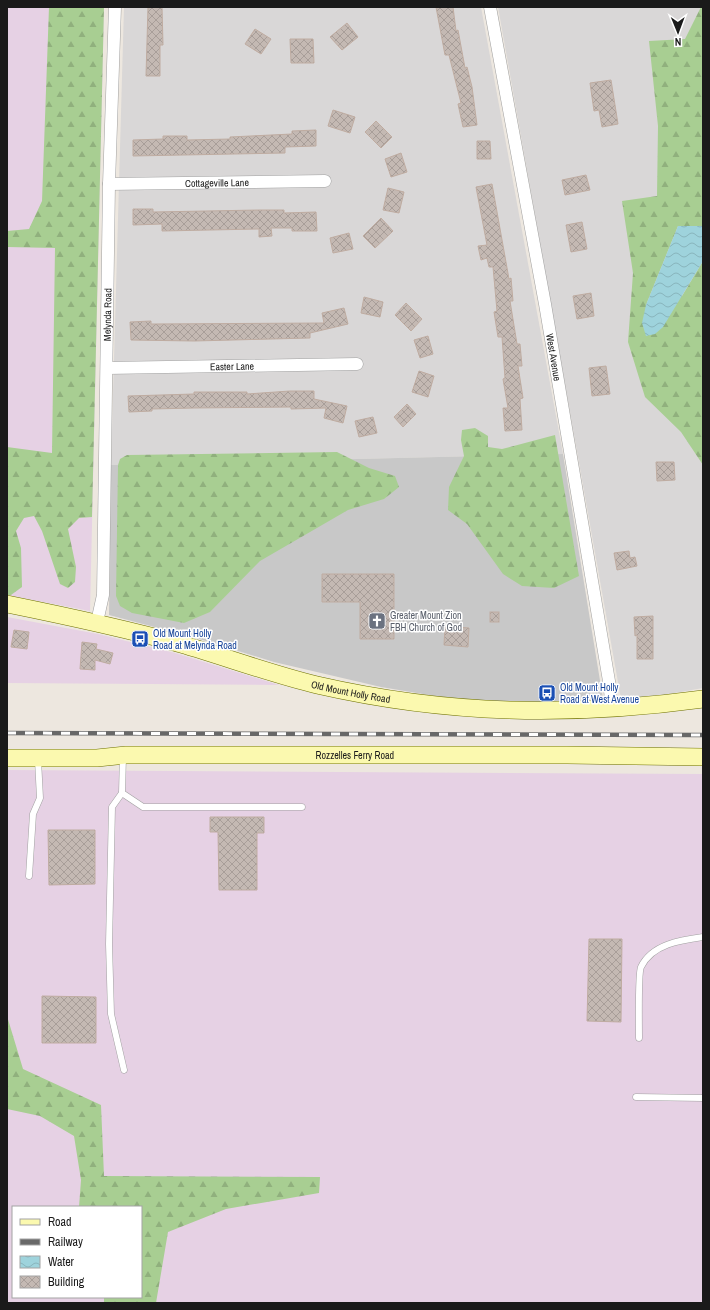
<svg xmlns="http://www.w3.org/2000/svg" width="710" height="1310" font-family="'Archivo Narrow',sans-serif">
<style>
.residential{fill:#d9d7d7}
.industrial{fill:#e6d1e4;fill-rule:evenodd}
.religious{fill:#c8c8c8}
.forest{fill:url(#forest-firs)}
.water{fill:url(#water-waves)}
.building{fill:url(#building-cross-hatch);stroke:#bfaca1}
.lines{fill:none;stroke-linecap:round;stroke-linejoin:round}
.lane-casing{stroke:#a1a1a1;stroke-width:7}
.street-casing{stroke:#a1a1a1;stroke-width:13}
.secondary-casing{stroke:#6e7102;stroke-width:18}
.lane{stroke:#fff;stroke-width:6}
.street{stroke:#fff;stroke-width:12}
.secondary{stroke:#fbf9af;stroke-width:17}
.rail-casing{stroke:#686868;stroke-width:4.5}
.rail{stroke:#fff;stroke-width:3;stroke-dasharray:9;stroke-linecap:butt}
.labels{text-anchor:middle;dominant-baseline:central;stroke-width:3;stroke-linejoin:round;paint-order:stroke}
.street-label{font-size:10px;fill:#1a1a1a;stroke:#fff}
.worship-label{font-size:10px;fill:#5b616d;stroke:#fff;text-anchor:start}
.transit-label{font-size:10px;fill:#164399;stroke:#fff;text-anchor:start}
</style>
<defs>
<pattern id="forest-firs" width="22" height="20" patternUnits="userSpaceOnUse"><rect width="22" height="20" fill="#a8ce92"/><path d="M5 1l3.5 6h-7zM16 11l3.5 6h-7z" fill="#90b07d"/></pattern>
<pattern id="water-waves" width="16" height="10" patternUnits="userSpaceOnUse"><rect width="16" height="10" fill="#9ed3dc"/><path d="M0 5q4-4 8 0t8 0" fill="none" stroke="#88b5bc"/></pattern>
<pattern id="building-cross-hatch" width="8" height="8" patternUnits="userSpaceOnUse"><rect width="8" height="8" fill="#c4b9b3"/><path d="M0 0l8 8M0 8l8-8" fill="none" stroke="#a89e99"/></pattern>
</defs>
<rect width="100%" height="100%" fill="#ede7df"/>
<g class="residential">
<polygon points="124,7 481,7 563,454 111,465"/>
<polygon points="498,7 703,7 703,688 652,697 621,699"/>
</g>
<g class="industrial">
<polygon points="7,7 104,7 90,611 7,595"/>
<polygon points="7,617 98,634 175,653 279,685 7,683"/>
<path d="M7 770 703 774V1303H7ZM13 1207H141V1297H13Z"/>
</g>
<polygon class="religious" points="563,454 603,699 541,702 483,701 435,696 381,687 274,662 196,638 109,615 111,465"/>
<g class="forest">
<polygon points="49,7 104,7 92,517 79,518 68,529 76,567 75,582 68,588 60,584 42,531 34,516 24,518 16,531 21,548 22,587 11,595 7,595 7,447 52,453 55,248 7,247 7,231 29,229 42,201"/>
<polygon points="701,7 703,7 703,226 678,226 646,305 682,296 703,261 703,465 681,432 645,397 628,342 633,273 622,201 657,196 658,126 649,41 685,39"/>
<polygon points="475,428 488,436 488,447 502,449 555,435 579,576 554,588 522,586 503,574 467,524 448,510 449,487 464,456 461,440 462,430"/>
<polygon points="337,452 369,468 395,476 399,487 384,499 348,510 260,561 210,612 184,623 132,613 120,606 116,596 118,465 120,459 127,455"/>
<polygon points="7,1016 23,1069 101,1105 104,1176 320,1177 319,1193 226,1209 168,1232 156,1303 104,1303 104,1297 141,1297 141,1207 79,1207 81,1180 74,1136 40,1116 7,1109"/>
</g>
<polygon class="water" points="678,226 703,226 703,261 663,327 655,334 646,336 642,323 646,305"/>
<g class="building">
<polygon points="148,7 162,7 163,45 160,45 160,76 146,76"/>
<polygon points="436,7 453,7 456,31 458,30 465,68 467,67 472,87 477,125 463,127 458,104 461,103 449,55 445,55"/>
<polygon points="347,23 358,37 342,50 330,37"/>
<polygon points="255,29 271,39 261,54 245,44"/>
<polygon points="290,39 313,39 314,63 291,63"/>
<polygon points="611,80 618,124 602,127 599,110 594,111 590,83"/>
<polygon points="333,110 355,117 350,133 328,126"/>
<polygon points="376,121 392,137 381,148 365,132"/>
<polygon points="316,130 316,146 285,147 285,153 133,156 133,140 163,139 163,136 187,136 187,140 230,139 230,137 292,134 292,131"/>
<polygon points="477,141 490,141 491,159 477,159"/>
<polygon points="401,153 407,172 391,177 385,159"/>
<polygon points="586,175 590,190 565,195 562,180"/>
<polygon points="492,184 509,279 511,278 513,301 510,301 517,344 520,344 522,366 518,366 523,398 520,399 522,430 505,431 503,408 508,408 503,379 505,378 502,337 498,337 494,312 497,311 493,267 489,267 487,258 481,260 478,246 487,245 476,187"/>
<polygon points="388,188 404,192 399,213 383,210"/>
<polygon points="133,209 153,209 153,212 259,210 284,210 284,213 316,212 317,231 292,231 292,228 271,228 272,236 259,237 259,229 162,231 162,224 133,225"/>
<polygon points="381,218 393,231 375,248 363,236"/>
<polygon points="582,222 587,249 571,252 566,225"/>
<polygon points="349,233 353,249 333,253 330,238"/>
<polygon points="591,293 594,316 577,319 573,296"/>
<polygon points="364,297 383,302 380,317 361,313"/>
<polygon points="406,303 422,319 411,331 395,315"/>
<polygon points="344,308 348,324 310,333 310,338 194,341 131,340 130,322 151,321 151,324 324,323 322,313"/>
<polygon points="428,336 433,354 420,358 414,340"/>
<polygon points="606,366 610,394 592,396 589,368"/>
<polygon points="419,371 434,376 428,397 412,392"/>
<polygon points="290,391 314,391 314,399 347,406 343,423 324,418 326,408 291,409 291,407 194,408 152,409 152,411 129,412 128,396 194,394 194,392 247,392 247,394"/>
<polygon points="407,404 416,414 403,427 394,417"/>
<polygon points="373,417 377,433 359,437 355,421"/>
<polygon points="656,462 674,462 675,480 657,481"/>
<polygon points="629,551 630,558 635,557 637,566 617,570 614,553"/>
<polygon points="322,574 394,574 394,639 360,639 360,602 322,602"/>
<rect x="490" y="612" width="9" height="10"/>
<polygon points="653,616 653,659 637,659 637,635 635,636 634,617"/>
<polygon points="445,626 469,628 468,647 444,645"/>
<polygon points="14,630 29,632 27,649 11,647"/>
<polygon points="82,642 97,644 96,649 113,653 110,664 95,660 95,670 80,669"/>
<polygon points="210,817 264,817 264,833 257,833 257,890 219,890 218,832 210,832"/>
<polygon points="48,830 95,830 95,884 49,885"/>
<polygon points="589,939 622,939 621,1022 587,1021"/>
<polygon points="42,996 96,997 96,1043 42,1043"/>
</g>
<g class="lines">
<defs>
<g id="lane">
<polyline points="123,756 122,793 112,807 109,944 111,1014 124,1070"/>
<polyline points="122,793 143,807 302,807"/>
<polyline points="29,876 33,814 40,798 38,760"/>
<path d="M639 1038C639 1027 638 973 641 967 652 944 681 940 703 937"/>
<polyline points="636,1097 703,1098"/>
</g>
<g id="street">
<path id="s1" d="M490 7 545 304 609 681 612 709"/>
<path id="s2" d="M109 184 325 181"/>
<path id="s3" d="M107 368 357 364"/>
<path id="s4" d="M97 622 103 595 109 184 115 7"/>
</g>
<g id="secondary">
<path id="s5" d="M7 604C66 616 123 628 181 644 226 657 271 674 317 685 448 715 570 717 703 699"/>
<path id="s6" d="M7 758H97L126 755H567L703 757"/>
</g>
</defs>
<use href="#lane" class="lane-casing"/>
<use href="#street" class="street-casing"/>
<use href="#secondary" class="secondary-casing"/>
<use href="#lane" class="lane"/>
<use href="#street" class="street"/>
<use href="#secondary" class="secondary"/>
<defs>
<polyline id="rail" points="7,733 703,735"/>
</defs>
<use href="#rail" class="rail-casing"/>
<use href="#rail" class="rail"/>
</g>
<defs>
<symbol id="church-square" viewBox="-11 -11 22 22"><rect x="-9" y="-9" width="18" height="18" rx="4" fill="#6b7280" stroke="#fff"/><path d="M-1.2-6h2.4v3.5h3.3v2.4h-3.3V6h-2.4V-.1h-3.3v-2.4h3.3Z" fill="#fff"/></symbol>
<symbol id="bus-square" viewBox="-11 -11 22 22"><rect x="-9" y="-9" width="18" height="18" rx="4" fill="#1a4fb4" stroke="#fff"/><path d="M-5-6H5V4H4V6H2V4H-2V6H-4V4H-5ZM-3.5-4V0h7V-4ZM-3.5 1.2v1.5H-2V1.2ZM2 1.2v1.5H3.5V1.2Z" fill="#fff"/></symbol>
</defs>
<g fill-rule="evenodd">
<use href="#church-square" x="367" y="611" width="20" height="20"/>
<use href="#bus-square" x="130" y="629" width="20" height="20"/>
<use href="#bus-square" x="537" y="683" width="20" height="20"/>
</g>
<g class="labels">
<g class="street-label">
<text stroke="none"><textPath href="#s2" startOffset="108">Cottageville Lane</textPath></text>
<text stroke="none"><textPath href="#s4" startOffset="308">Melynda Road</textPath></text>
<text stroke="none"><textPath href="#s1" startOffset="356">West Avenue</textPath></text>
<text stroke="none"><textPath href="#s3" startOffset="125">Easter Lane</textPath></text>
<text stroke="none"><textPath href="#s5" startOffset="355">Old Mount Holly Road</textPath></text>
<text stroke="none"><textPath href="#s6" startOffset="348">Rozzelles Ferry Road</textPath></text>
</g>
<g class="worship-label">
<text x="390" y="615">Greater Mount Zion<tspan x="390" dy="12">FBH Church of God</tspan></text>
</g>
<g class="transit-label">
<text x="153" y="633">Old Mount Holly<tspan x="153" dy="12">Road at Melynda Road</tspan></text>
<text x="560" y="687">Old Mount Holly<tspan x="560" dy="12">Road at West Avenue</tspan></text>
</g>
</g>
<rect width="710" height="1310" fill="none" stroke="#1a1a1a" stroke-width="16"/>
<rect x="12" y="1206" width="130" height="92" fill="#ffffff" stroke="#a3a3a3"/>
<rect x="20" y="1219" width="20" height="6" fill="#fbf9af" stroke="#a3a3a3"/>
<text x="48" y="1226" font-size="12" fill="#1a1a1a">Road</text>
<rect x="20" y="1239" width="20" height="6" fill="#686868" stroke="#a3a3a3"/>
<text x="48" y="1246" font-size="12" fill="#1a1a1a">Railway</text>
<rect x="20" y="1256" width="20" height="12" fill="url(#water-waves)" stroke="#a3a3a3"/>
<text x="48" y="1266" font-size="12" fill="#1a1a1a">Water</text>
<rect x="20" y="1276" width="20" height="12" fill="url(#building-cross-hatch)" stroke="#a3a3a3"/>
<text x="48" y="1286" font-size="12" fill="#1a1a1a">Building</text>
<g transform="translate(678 32) rotate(179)" stroke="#ffffff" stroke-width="3" paint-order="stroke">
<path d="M0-3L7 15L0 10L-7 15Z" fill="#1a1a1a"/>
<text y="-6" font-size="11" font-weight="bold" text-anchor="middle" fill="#1a1a1a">N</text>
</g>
</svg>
